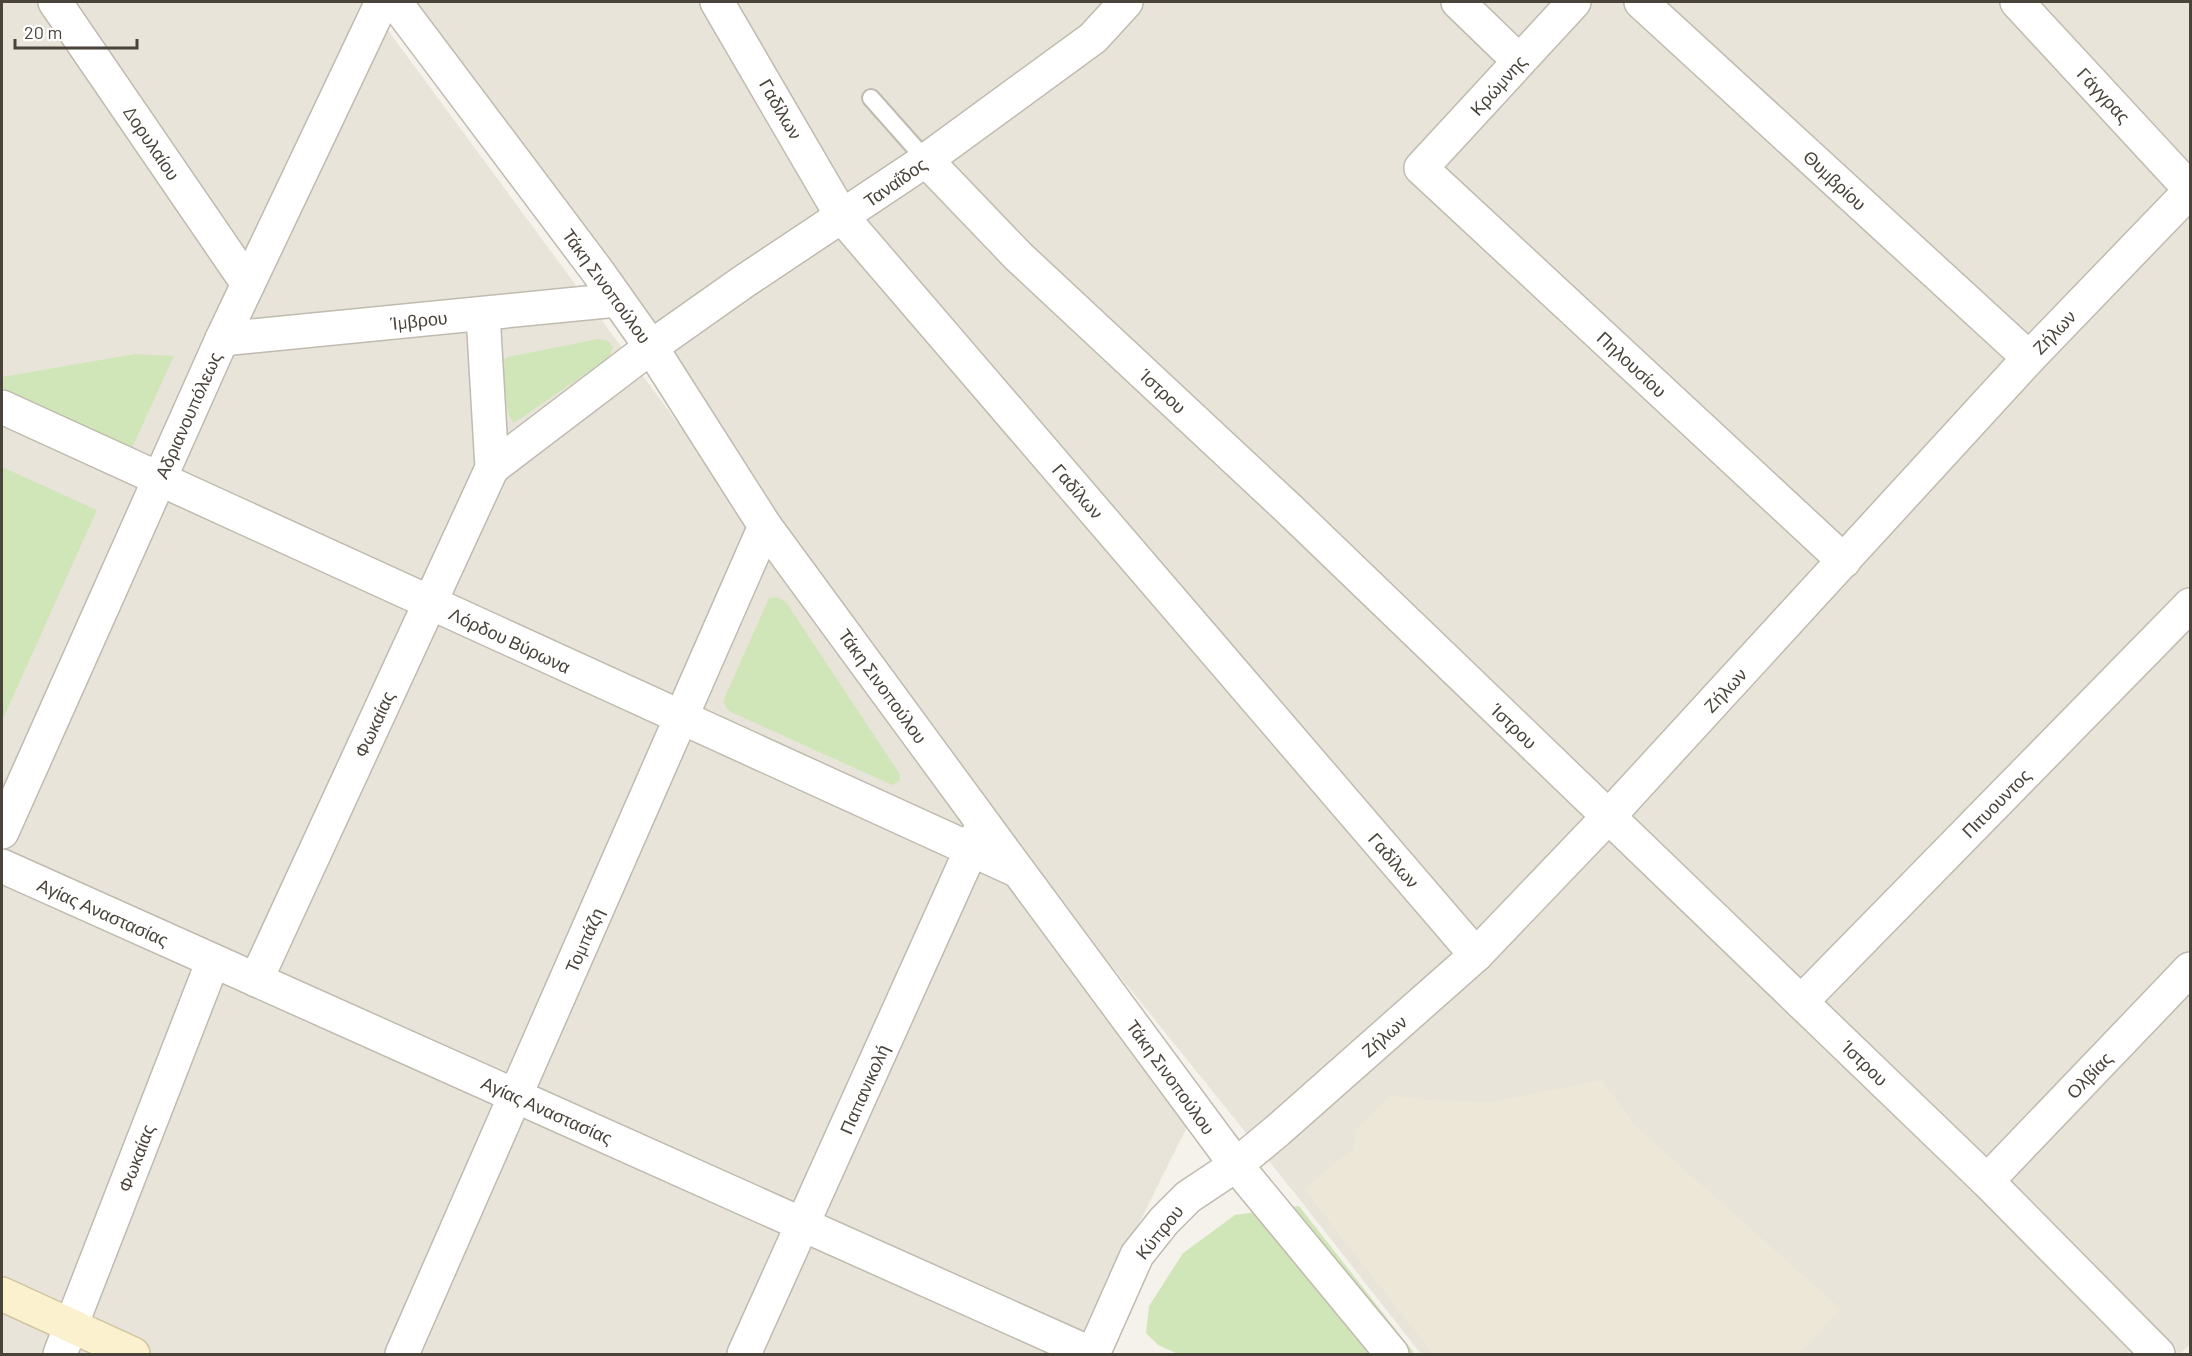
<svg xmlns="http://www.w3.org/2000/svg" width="2192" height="1356" font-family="Barlow,sans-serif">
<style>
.residential{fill:#e8e4da}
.education{fill:#ede7d7}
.green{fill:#d0e6b8}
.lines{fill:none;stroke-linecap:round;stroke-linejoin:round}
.lane-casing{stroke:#c0baaf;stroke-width:20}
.street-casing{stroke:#c0baaf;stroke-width:36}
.secondary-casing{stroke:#d1c59f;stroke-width:36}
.lane{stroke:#fff;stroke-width:16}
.street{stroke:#fff;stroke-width:33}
.secondary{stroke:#fbf1cf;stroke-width:33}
.labels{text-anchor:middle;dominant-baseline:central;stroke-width:6;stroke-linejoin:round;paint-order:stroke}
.street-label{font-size:18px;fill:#49433a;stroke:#fff}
</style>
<rect width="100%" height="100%" fill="#f5f2ec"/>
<g class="residential">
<polygon points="2,2 367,2 1191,1119 1074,1354 2,1354"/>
<polygon points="397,2 2190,2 2190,1344 2180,1354 1421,1354 1297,1196 1038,875"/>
</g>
<polygon class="education" points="1602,1080 1636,1127 1841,1309 1798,1354 1433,1354 1304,1189 1353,1149 1355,1131 1390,1095 1426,1100 1491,1102"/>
<g class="green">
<polygon points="598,339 608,341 613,347 609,358 514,423 509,416 500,368 502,361 508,357"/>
<polygon points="135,354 174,356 131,450 2,388 2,377"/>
<polygon points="2,467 97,510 2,721"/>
<polygon points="777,597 786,602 899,773 900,781 892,785 729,711 724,704 724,699 769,598"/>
<polygon points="1299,1206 1415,1354 1178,1354 1158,1345 1146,1333 1149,1306 1183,1253 1235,1215"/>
</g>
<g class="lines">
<defs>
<polyline id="lane" points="871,98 926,160"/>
<g id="street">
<polyline points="55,2 248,284"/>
<polyline points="395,2 598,272 651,347 765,526 997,842 1236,1165 1392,1354"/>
<polyline points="717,2 843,218 1476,955"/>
<polyline points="1458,2 1519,61"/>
<polyline points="1574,2 1421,168 1844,561"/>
<polyline points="1641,2 2029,358"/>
<polyline points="2017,2 2190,189"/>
<polyline points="926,160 1018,256 1289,509 1987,1181 2158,1354"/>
<polyline points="222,339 617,300"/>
<polyline points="2,407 1018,871"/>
<polyline points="492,468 651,347 743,282 926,160 1093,38 1126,2"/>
<polyline points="2,832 222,339 382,2"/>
<polyline points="2,866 1092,1354"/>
<polyline points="256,980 492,468 483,314"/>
<polyline points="1801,1002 2190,605"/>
<polyline points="1987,1181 2190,969"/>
<polyline points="60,1354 213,961"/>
<polyline points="402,1354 765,526"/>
<polyline points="744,1354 980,830"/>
<polyline points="1093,1354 1137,1255 1164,1221 1188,1197 1236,1165 1277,1131 1476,955 1608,817 2029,358 2190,191"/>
</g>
<polyline id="secondary" points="2,1294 133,1354"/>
</defs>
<use href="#lane" class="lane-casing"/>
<use href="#street" class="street-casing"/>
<use href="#secondary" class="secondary-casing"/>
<use href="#lane" class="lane"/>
<use href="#street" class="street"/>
<use href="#secondary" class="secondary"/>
</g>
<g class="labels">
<g class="street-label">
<text transform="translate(1498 85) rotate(-48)">Κρώμνης</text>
<text transform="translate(2104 95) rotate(47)">Γάγγρας</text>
<text transform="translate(781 109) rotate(60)">Γαδίλων</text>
<text transform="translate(152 143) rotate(56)">Δορυλαίου</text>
<text transform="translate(1835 180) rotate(43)">Θυμβρίου</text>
<text transform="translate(895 182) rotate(-35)">Ταναΐδος</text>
<text transform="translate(607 286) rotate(54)">Τάκη Σινοπούλου</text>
<text transform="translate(419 320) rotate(-6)">Ίμβρου</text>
<text transform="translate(2054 332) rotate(-46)">Ζήλων</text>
<text transform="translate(1632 364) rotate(43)">Πηλουσίου</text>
<text transform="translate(1163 391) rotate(43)">Ίστρου</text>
<text transform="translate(188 415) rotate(-66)">Αδριανουπόλεως</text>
<text transform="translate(1078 491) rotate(49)">Γαδίλων</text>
<text transform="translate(510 640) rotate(25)">Λόρδου Βύρωνα</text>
<text transform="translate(883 686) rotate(54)">Τάκη Σινοπούλου</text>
<text transform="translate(1725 690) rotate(-47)">Ζήλων</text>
<text transform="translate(374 724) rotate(-65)">Φωκαίας</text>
<text transform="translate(1514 726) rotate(44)">Ίστρου</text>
<text transform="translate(1996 803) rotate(-45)">Πιτυουντος</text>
<text transform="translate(1394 860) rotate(49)">Γαδίλων</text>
<text transform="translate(103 912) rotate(24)">Αγίας Αναστασίας</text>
<text transform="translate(584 940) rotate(-66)">Τομπάζη</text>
<text transform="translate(1384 1036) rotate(-41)">Ζήλων</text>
<text transform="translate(1865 1063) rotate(44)">Ίστρου</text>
<text transform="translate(2089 1075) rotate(-46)">Ολβίας</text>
<text transform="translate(1171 1077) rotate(54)">Τάκη Σινοπούλου</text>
<text transform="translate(864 1089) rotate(-66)">Παπανικολή</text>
<text transform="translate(547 1110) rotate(24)">Αγίας Αναστασίας</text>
<text transform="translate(136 1158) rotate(-69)">Φωκαίας</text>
<text transform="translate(1159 1232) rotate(-51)">Κύπρου</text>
</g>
</g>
<rect width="2192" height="1356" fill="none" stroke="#49433a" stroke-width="6"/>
<path d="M15 39v9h122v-9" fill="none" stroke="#49433a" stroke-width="3"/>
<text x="24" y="39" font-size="18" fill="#49433a" stroke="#ffffff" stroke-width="4.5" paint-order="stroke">20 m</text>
</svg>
